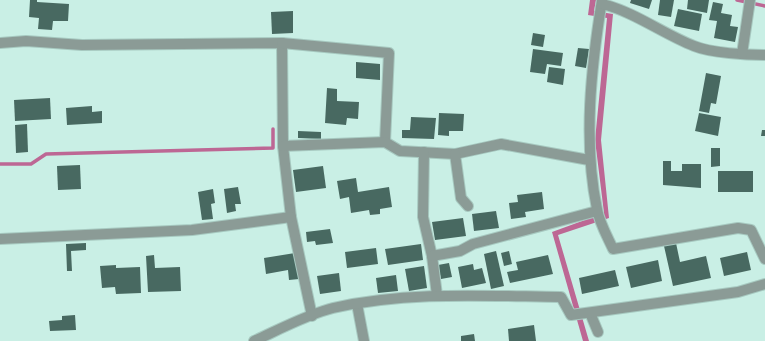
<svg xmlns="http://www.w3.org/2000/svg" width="765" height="341" font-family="'Fira Sans',sans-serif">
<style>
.water{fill:#bd6794}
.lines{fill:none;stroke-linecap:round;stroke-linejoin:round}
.stream{stroke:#bd6794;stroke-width:3.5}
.building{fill:#486961}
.minor-casing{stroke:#a7c9c0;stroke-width:12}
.minor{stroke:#8b9b96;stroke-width:10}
</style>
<rect width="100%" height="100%" fill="#c9efe5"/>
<polygon class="water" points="590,0 596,0 594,11 613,14 601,140 609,218 558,235 589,341 583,341 552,232 604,213 595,140 607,18 588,15"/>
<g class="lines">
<g class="stream">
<polyline points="737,0 765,6"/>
<polyline points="0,164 31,164 46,154 273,148 273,129"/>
</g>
</g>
<g class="building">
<polygon points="30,0 37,0 37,2 69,4 68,21 53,21 52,30 38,29 39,18 29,17"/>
<polygon points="631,0 652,0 649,9 630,3"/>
<polygon points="660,0 674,0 671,17 658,15"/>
<polygon points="688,0 709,0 707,13 687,9"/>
<polygon points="713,2 723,4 721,13 732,15 730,26 738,27 735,42 714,38 717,21 709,20"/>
<polygon points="678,9 702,14 699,31 674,26"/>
<polygon points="293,11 293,33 272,34 271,12"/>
<polygon points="533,33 545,35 543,47 531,45"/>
<polygon points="578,48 589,49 586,68 575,66"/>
<polygon points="533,49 563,53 561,66 547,64 545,74 530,72"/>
<polygon points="356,62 380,64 380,80 356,78"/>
<polygon points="549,67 565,69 563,85 547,82"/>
<polygon points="706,73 721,76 716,104 711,103 709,113 699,111"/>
<polygon points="327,88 337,89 337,101 359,102 358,119 347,118 346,125 325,123"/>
<polygon points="50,98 51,119 15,121 14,100"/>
<polygon points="92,106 92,112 102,111 102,123 67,125 66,108"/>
<polygon points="439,113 464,114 463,131 449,131 449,136 438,135"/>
<polygon points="699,113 721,117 718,136 695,131"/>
<polygon points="411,117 436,118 434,139 402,138 402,130 410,130"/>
<polygon points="27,124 28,152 16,153 15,125"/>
<polygon points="762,130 765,130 765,136 761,136"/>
<polygon points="298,131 321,132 321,139 298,138"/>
<polygon points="711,148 720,148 720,166 711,167"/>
<polygon points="663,161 671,161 671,171 682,171 682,164 701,164 701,188 663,185"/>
<polygon points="80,165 81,189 58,190 57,166"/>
<polygon points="323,166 326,188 296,192 293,170"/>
<rect x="718" y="171" width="35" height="21"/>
<polygon points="356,178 358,192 389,187 392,207 380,209 380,214 370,215 369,210 351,213 349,197 340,199 337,181"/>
<polygon points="238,187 241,204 235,204 236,211 227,213 224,189"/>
<polygon points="213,189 215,203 211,204 213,219 202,220 198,192"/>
<polygon points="542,192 544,209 525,212 526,217 511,219 509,203 518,202 517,195"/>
<polygon points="496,211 499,228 474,231 472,214"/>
<polygon points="463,218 466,236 435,240 432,222"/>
<polygon points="330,229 333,243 316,245 315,241 307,242 306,232"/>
<polygon points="86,243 86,250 71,251 72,271 67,271 66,244"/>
<polygon points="676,243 680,262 706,256 711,278 673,286 664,246"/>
<polygon points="421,244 423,260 388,265 385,249"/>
<polygon points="376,248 378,264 347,268 345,252"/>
<polygon points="496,251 504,286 491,289 484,254"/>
<polygon points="509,251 512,264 504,266 501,253"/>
<polygon points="747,252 751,270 724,276 720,258"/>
<polygon points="295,253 299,279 289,280 288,270 266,274 264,258"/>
<polygon points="154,255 155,268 180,267 181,291 148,292 146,256"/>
<polygon points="548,255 553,274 510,283 507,272 518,270 516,262"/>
<polygon points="658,260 662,281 631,288 626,267"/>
<polygon points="449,263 452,277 441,279 438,265"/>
<polygon points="473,264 474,270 482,268 486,283 462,288 458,267"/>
<polygon points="116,265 116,268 140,267 141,293 116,294 115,287 102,288 100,266"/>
<polygon points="424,266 427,288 409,291 405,269"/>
<polygon points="615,270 619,286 582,294 579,278"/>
<polygon points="339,273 341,291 320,294 317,276"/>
<polygon points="396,275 398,291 378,293 376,278"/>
<polygon points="75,315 76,330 50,331 49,321 62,320 62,316"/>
<polygon points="534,325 536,341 509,341 508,329"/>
<polygon points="474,334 475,341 461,341 461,336"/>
</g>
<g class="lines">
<defs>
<g id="minor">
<path d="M602 0C591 68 583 141 597 209 599 222 607 236 613 249L738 228 751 230 765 259"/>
<path d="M602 4C635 12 663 34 694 46 711 53 747 55 765 55"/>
<polyline points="0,43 26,41 82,45 282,43 283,146 291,217 312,316"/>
<polyline points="282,43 389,53 385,142"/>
<polyline points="742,54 750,0"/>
<polyline points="283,146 385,142 400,151 455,154 501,144 589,160"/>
<polyline points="424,152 423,217 432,256 437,295"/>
<polyline points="455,154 461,198 468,206"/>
<polyline points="0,239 192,230 291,217"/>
<polyline points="432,256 460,251 473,244 597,211"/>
<polyline points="357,304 364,341"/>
<polyline points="590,313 598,332"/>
<path d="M254 341C278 330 308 314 333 308 408 291 485 296 561 297L571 315 738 292 765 284"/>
</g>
</defs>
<use href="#minor" class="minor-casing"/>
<use href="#minor" class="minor"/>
</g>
</svg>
